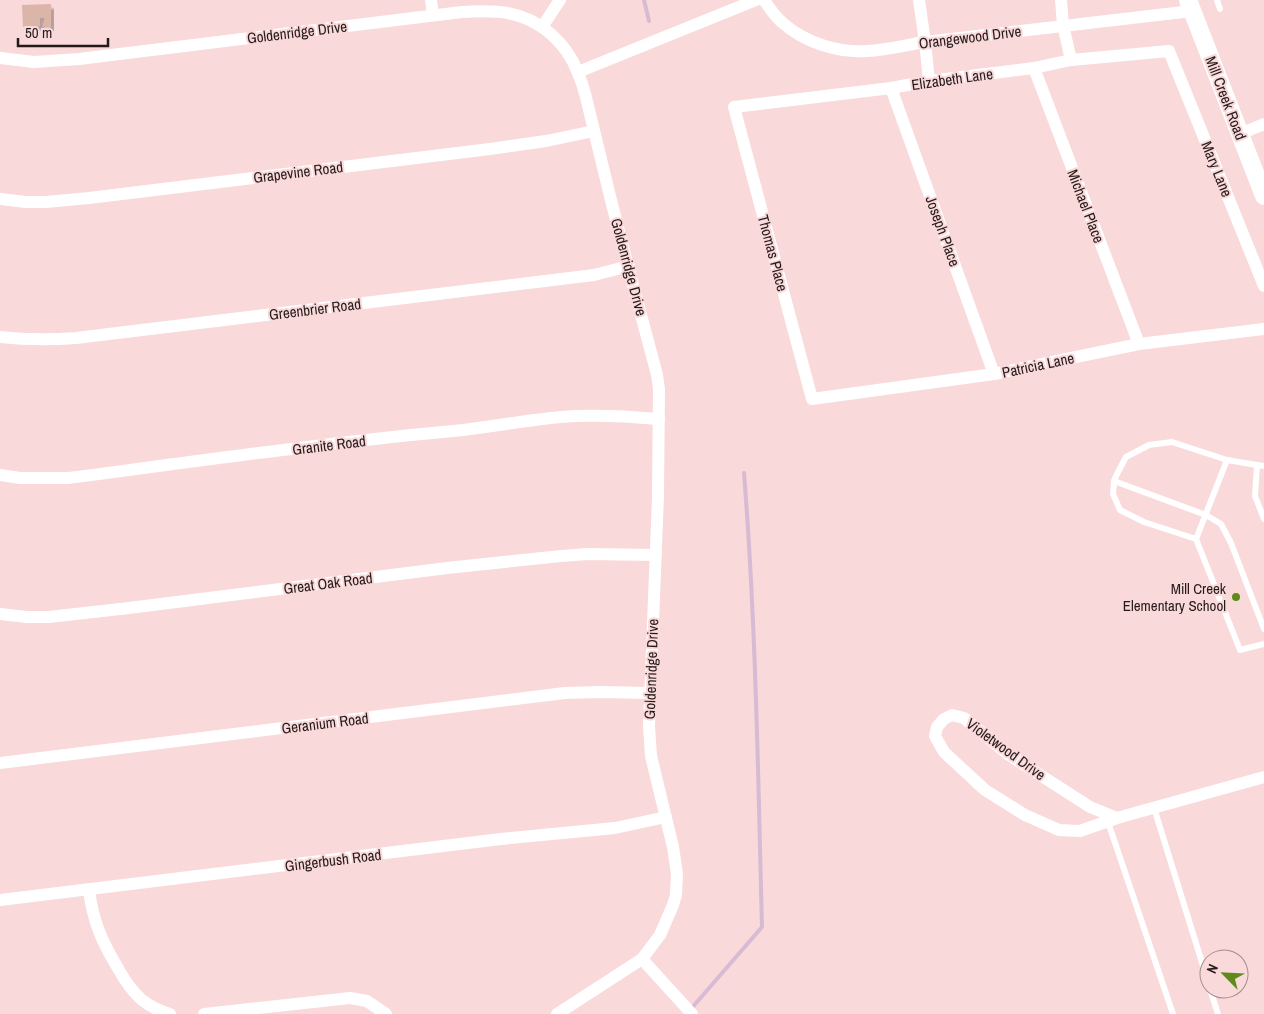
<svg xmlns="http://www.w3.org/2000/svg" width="1264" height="1014" font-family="'Archivo Narrow',sans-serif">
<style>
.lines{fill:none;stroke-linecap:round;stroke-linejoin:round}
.stream{stroke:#d7bad3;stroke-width:4}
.building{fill:#dcb5a9;filter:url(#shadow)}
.service{stroke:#fff;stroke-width:6}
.minor{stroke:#fff;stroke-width:12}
.secondary{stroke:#fff;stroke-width:18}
.poi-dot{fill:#5f8b1c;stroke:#f9d9d9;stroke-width:2}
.labels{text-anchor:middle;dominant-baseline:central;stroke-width:4;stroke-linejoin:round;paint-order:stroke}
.street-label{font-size:15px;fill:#251a1a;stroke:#f9d9d9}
.poi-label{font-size:15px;fill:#251a1a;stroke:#f9d9d9;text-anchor:end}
</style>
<defs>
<filter id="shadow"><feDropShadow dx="4.5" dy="4.5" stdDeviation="1" flood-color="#0004"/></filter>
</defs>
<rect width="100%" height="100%" fill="#f9d9d9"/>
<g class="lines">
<g class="stream">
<polyline points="644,0 649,21"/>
<path d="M690 1010 762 927C758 776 756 624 744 473"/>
</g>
</g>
<polygon class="building" points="51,4 51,27 44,28 44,18 39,18 40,26 23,27 22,5"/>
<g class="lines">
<g class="service">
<polyline points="1217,0 1220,9"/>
<polyline points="1257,465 1227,460 1196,539 1240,650 1264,644"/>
<polyline points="1264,466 1257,465 1255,496 1264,519"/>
<polyline points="1114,481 1206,515 1221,524 1231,543 1264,629"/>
<polyline points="1196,539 1144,522 1120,510 1113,494 1114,481 1117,474 1126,457 1149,445 1172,442 1227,460"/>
<polyline points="1154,808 1209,985"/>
<polyline points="1108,822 1173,1014"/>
<polyline points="1210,989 1218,1014"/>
</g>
<g class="minor">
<polyline points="431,0 433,15"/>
<path d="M764 0C770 9 776 18 784 24 806 43 839 53 867 51 887 50 906 45 925 42L1192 11"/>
<polyline points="919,0 925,42 929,81"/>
<polyline points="1061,0 1063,25 1071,60"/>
<polyline points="542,27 560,0"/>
<path d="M0 58 34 62 79 59 462 12C496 10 523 10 551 34 562 44 572 57 577 71 584 85 587 102 591 118 597 142 603 167 609 192 624 253 641 314 657 375L659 389 658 496 649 726 651 756 673 847 677 874 676 895 673 905 660 935 642 959 557 1014"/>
<polyline points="1034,68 1139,344"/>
<polyline points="578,72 756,0"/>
<polyline points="891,88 994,374"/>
<polyline points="1240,134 1264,124"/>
<polyline points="0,199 26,202 46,202 89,198 490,149 546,141 594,131"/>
<polyline points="1264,286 1169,51 1071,60 1034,68 929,81 891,88 734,107 812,399 994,374 1139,344 1264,329"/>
<path d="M0 337C26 340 50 340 76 338L594 275 629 266"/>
<path d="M0 475 20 478H68C199 461 331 442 463 430 496 426 528 420 561 417 593 414 626 416 659 419"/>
<polyline points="0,614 27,617 49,617 129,608 447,568 561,556 588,554 656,555"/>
<polyline points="0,763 565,693 600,692 650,693"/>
<polyline points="1117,818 1090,807 1009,755 964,718 952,715 944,719 937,727 935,736 944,752 985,790 1025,815 1059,830 1080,831 1117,818 1264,777"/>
<path d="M89 890C93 922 102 942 119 970 125 981 133 992 142 1000 151 1007 160 1011 170 1014"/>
<polyline points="0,900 501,839 615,828 666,817"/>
<polyline points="642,959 692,1014"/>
<polyline points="204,1014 350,998 367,1001 386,1014"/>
</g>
<polyline class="secondary" points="1188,0 1264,196"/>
</g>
<circle class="poi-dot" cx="1236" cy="597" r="5"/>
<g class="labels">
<g class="street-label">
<text transform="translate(297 32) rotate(-7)">Goldenridge Drive</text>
<text transform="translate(970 37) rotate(-7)">Orangewood Drive</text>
<text transform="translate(952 79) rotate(-8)">Elizabeth Lane</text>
<text transform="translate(1226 98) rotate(69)">Mill Creek Road</text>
<text transform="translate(1217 169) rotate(68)">Mary Lane</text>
<text transform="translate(298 172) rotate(-7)">Grapevine Road</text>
<text transform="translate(1086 206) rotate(69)">Michael Place</text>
<text transform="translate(943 231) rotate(70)">Joseph Place</text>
<text transform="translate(773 253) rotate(75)">Thomas Place</text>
<text transform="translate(629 267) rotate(75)">Goldenridge Drive</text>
<text transform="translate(315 309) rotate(-7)">Greenbrier Road</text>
<text transform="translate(1038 365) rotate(-12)">Patricia Lane</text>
<text transform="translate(329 445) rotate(-7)">Granite Road</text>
<text transform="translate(328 583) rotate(-7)">Great Oak Road</text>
<text transform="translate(651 669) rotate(-88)">Goldenridge Drive</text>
<text transform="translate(325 723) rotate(-7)">Geranium Road</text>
<text transform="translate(1006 749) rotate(36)">Violetwood Drive</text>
<text transform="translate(333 860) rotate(-7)">Gingerbush Road</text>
</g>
<g class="poi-label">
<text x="1226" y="588">Mill Creek<tspan x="1226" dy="17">Elementary School</tspan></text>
</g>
</g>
<g transform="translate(1224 974) rotate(294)"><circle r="24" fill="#f9d9d9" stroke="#a48d8d"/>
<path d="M0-4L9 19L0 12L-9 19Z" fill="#5f8b1c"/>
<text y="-8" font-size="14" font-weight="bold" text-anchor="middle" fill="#251a1a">N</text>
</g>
<path d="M18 38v8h90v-8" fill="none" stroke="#251a1a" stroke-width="2.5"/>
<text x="25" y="38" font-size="15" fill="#251a1a" stroke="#f9d9d9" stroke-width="4" paint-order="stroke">50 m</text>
</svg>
